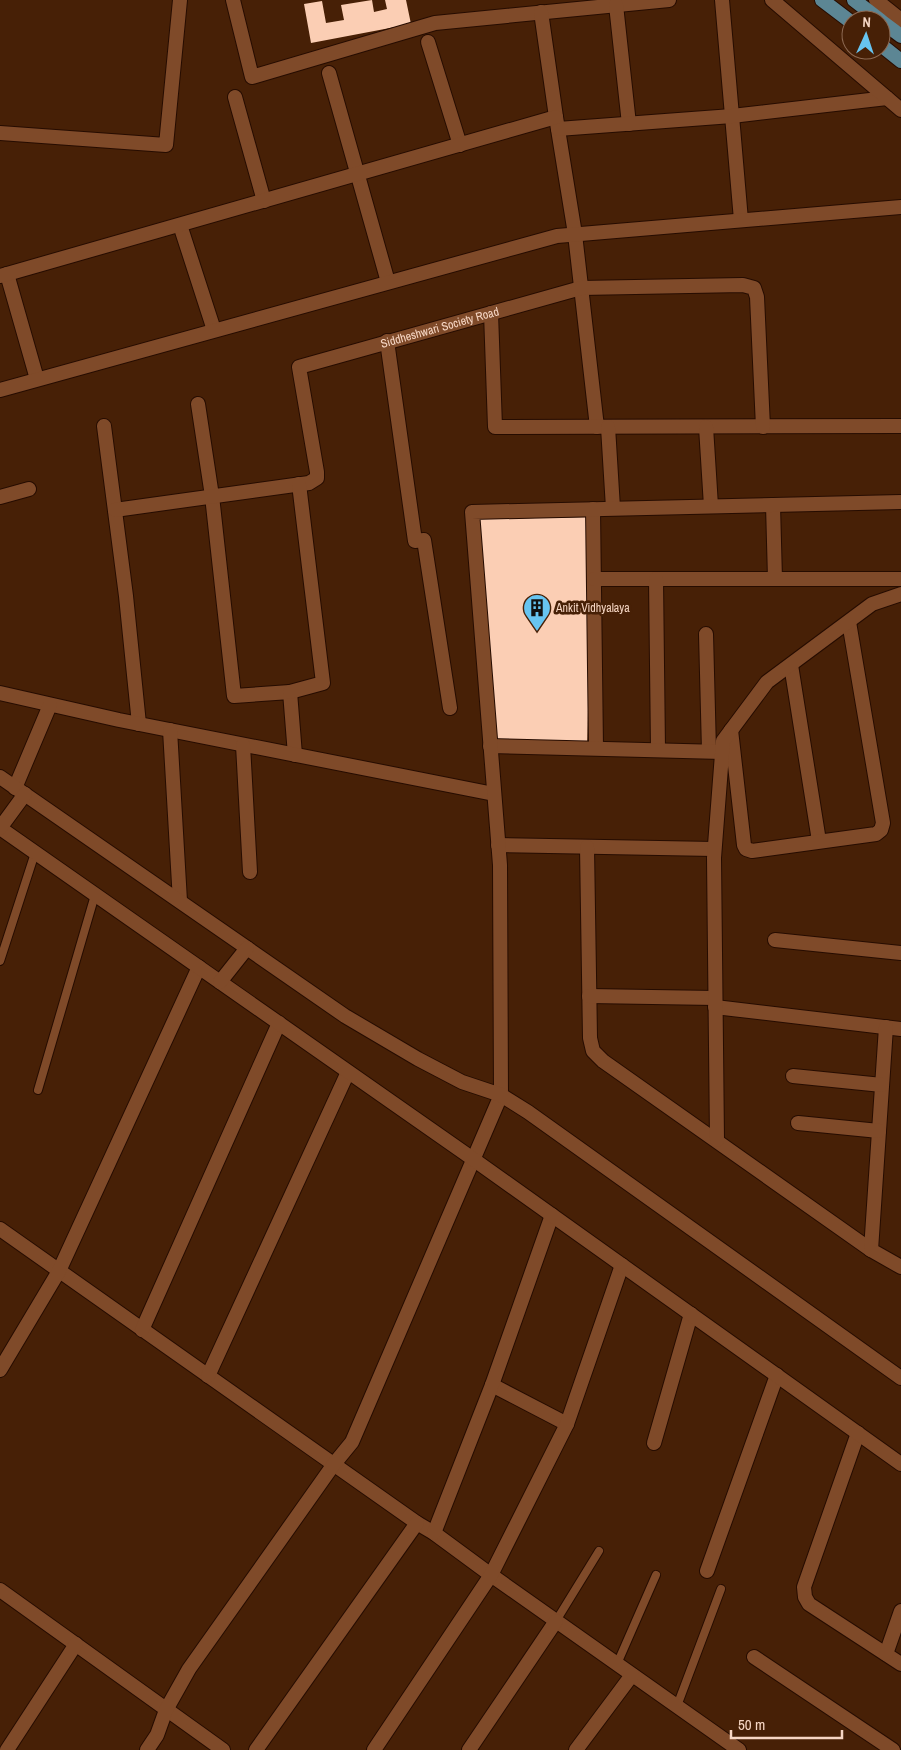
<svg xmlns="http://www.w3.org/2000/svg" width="901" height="1750" font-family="'Archivo Narrow',sans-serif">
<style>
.building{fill:#fbceb4}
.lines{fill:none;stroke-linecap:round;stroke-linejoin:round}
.service-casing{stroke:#260c00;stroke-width:10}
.minor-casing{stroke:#260c00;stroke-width:16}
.tertiary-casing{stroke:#260c00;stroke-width:16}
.primary-casing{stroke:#260c00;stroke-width:16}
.service{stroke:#7f4a29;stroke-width:8}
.minor{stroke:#7f4a29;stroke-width:14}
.tertiary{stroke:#7f4a29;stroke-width:14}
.primary{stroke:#5c8694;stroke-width:14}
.labels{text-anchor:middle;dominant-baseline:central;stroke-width:5;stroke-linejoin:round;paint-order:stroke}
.street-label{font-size:12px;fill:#f6d6c4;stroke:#472006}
.poi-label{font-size:12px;fill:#f6d6c4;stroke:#472006;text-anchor:start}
</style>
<rect width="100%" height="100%" fill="#472006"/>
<g class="building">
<polygon points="372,0 374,12 387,9 385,0 406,0 411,24 311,43 304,4 322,1 326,23 344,20 341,5"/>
<polygon points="593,517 587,748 497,746 473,519"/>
</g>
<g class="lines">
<defs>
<g id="service">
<polyline points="0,961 35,853"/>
<polyline points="38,1090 95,895"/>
<polyline points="556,1621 599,1551"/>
<polyline points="617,1664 656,1575"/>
<polyline points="677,1706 721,1589"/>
</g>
<g id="minor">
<polyline points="233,0 252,77 435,23 669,0"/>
<polyline points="722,0 741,220"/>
<polyline points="616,5 629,124"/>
<polyline points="541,12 556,117 575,234 597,427"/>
<polyline points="428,42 460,145"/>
<polyline points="329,73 388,282"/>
<polyline points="235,97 264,201"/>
<polyline points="558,129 732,116 887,98"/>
<polyline points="0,133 166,145 180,0"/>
<polyline points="180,225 214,330"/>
<polyline points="7,274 37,379"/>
<polyline points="0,276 556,117"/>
<polyline points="491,313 495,427 901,426"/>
<polyline points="387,341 415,541 424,540 450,708"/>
<polyline points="0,390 557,236 901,207"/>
<polyline points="198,404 212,496 234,696 290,692 295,755"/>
<polyline points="104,426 126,596 139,724"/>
<polyline points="608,427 613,508"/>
<polyline points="706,427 711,506"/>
<polyline points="0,497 29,489"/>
<polyline points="773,505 775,579"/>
<polyline points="593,509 596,748"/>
<path id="s1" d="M115 510 309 483 317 478V472L299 367 581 288 743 285 754 288 757 297 763 427"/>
<polyline points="594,579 901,579"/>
<polyline points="656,579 658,750"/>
<polyline points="706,634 709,751"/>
<polyline points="791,665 819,841"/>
<polyline points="290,692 323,683 299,484"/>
<polyline points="0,693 119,720 494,794"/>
<polyline points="170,730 180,901"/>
<polyline points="731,730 744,845 746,849 752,851 876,834 881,830 883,823 849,622"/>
<polyline points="243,745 250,872"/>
<polyline points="490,746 722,752"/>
<polyline points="15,788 50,705"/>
<polyline points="498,845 714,849"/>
<polyline points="587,847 590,1038 593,1051 603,1061 871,1250"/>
<polyline points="775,940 901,953"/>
<polyline points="589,996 715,998"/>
<polyline points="715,1007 901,1029"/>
<polyline points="886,1027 871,1250 901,1267"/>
<polyline points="793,1076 882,1085"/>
<polyline points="798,1123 879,1131"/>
<polyline points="717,1140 714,858 723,741 767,682 872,604 901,594"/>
<polyline points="0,1229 417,1523 434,1533 491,1575 739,1750"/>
<polyline points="142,1330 279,1023"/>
<polyline points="0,1370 59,1271 199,967"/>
<polyline points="208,1376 348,1072"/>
<polyline points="492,1385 567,1424"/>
<polyline points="858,1433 804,1587 805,1597 809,1604 901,1664"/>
<polyline points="654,1443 691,1314"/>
<polyline points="434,1533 492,1385 552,1215"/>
<polyline points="707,1571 777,1375"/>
<polyline points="0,1590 223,1750"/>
<polyline points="886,1654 901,1611"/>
<polyline points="754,1657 893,1750"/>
<polyline points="7,1750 76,1644"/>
<polyline points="147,1750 157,1735 166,1710 189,1669 334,1464 352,1442 501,1095 500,865 472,512 901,502"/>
<polyline points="256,1750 417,1523"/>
<polyline points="374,1750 491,1575 567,1424 622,1265"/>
<polyline points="469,1750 556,1621"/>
<polyline points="576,1750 632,1675"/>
</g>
<g id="tertiary">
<polyline points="772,0 901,110"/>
<polyline points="876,0 901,20"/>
<polyline points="0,777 345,1016 418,1059 462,1082 501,1095 528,1112 901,1378"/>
<polyline points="0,828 473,1159 901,1464"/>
<polyline points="0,828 25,794"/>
<polyline points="220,982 247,948"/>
</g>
<g id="primary">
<polyline points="822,0 851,22"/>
<polyline points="854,0 880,20"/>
<polyline points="881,21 901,36"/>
<polyline points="881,45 901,61"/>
</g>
</defs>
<use href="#service" class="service-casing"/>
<use href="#minor" class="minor-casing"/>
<use href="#tertiary" class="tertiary-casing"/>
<use href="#primary" class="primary-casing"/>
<use href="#service" class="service"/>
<use href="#minor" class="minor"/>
<use href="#tertiary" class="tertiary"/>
<use href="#primary" class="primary"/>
</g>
<defs>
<symbol id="building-pin" viewBox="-11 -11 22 30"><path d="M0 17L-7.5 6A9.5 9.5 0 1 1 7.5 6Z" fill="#67c4f0" stroke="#472006"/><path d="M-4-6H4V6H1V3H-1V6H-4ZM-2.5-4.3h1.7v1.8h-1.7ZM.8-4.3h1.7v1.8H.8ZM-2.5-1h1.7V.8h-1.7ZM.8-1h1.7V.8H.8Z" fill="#111"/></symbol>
</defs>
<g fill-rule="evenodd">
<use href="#building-pin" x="521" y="592" width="32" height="43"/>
</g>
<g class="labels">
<g class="street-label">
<text stroke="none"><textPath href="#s1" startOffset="464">Siddheshwari Society Road</textPath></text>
</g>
<g class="poi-label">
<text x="556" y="608">Ankit Vidhyalaya</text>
</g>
</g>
<g transform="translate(866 35) rotate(3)"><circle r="24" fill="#472006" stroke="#8d6952"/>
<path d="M0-4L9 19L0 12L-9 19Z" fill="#67c4f0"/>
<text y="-8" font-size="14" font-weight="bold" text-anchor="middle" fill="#f6d6c4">N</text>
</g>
<path d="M731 1730v8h111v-8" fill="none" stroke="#f6d6c4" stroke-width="2.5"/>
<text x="738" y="1730" font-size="15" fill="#f6d6c4" stroke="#472006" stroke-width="4" paint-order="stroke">50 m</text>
</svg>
